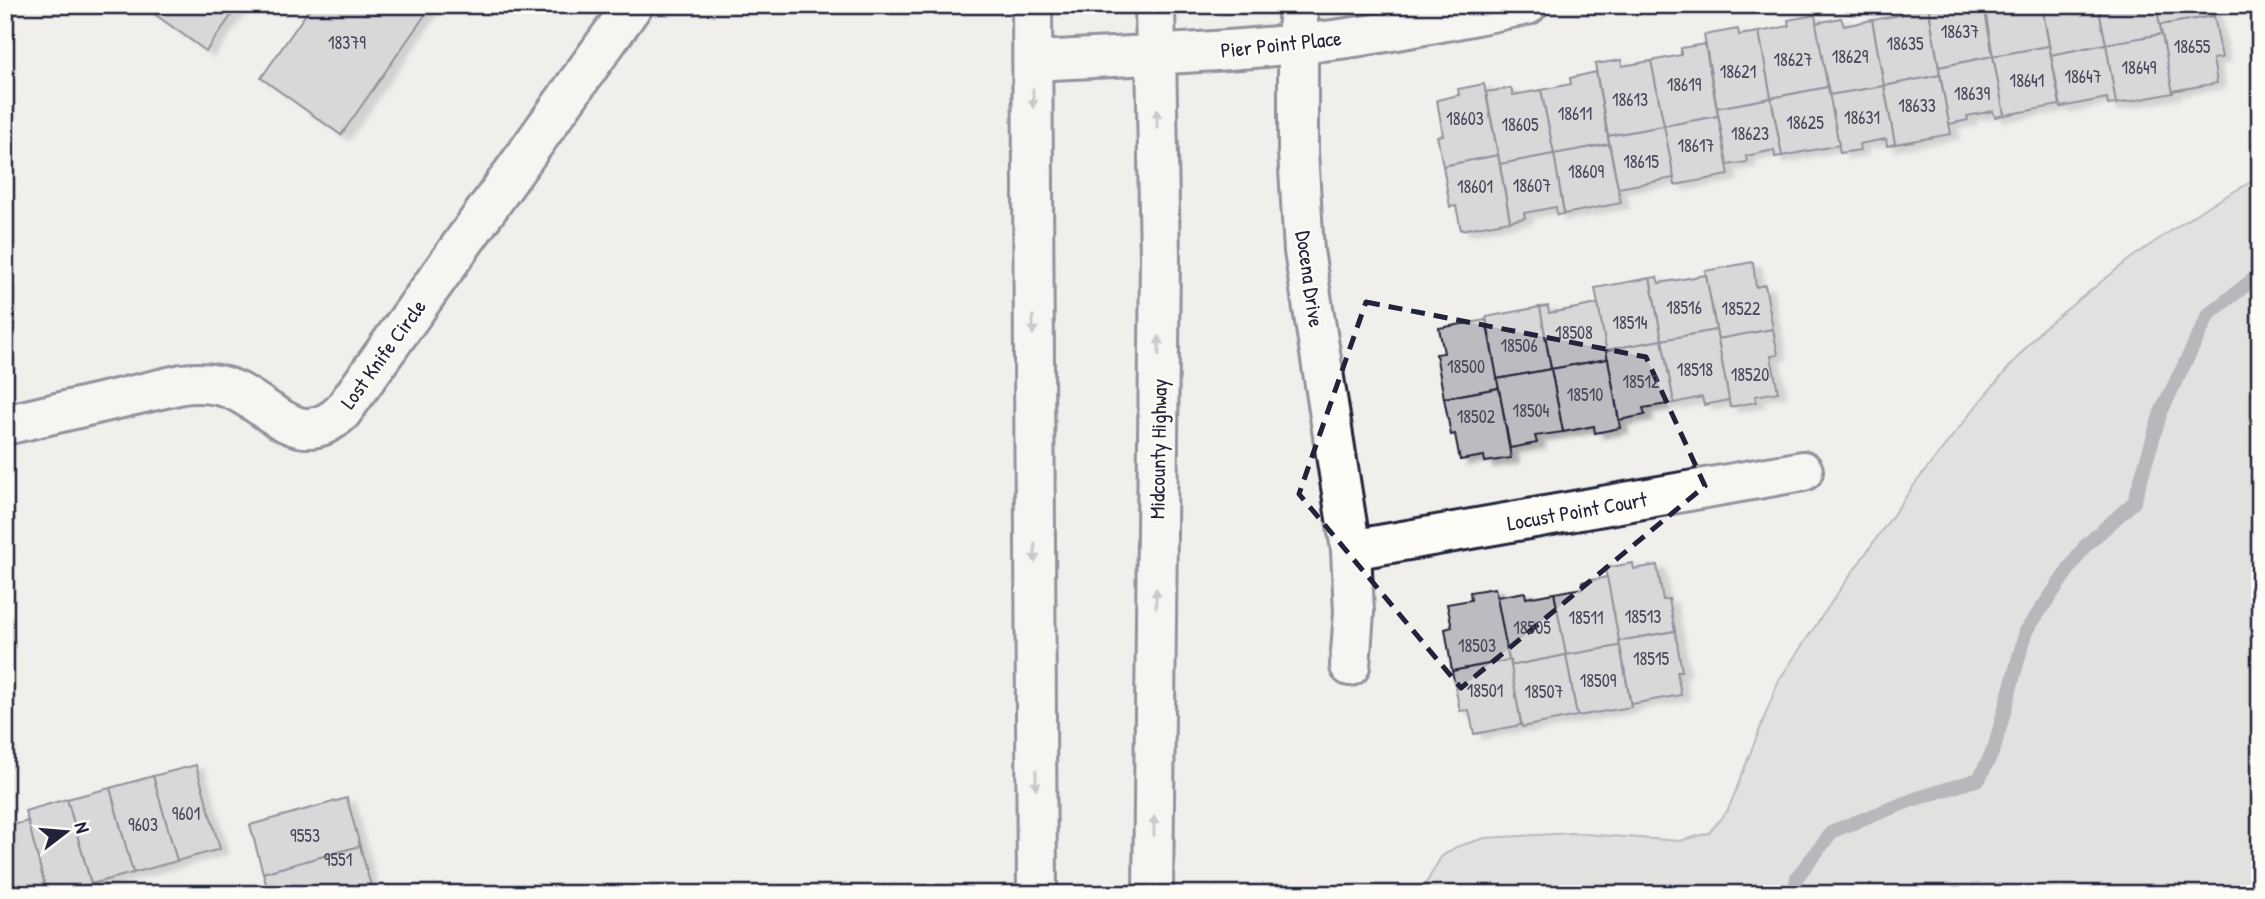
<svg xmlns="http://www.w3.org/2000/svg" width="2265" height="899" font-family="'Patrick Hand',sans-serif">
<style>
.green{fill:#d2d1d1;stroke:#7a7a86;stroke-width:2}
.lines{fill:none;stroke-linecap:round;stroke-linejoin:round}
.stream{stroke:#737381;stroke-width:14}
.building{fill:#bcbcc0;stroke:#22223b;stroke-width:2;filter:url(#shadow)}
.minor-casing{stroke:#22223b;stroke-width:44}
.major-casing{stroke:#22223b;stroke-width:44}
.minor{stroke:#fdfcf7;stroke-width:38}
.major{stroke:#fdfcf7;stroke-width:38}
.oneway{fill:#9a9aa2}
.marked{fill:none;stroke:#22223b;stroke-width:5;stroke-dasharray:14 9;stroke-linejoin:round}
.labels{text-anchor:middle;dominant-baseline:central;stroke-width:5;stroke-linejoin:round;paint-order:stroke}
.number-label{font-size:18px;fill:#48485c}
.street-label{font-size:21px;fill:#22223b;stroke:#fdfcf7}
</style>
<defs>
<filter id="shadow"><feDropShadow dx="8" dy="4.5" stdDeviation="2" flood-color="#0004"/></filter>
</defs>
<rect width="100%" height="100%" fill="#f0efec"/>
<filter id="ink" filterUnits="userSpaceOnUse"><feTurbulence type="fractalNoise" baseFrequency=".0143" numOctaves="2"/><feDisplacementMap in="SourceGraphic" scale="14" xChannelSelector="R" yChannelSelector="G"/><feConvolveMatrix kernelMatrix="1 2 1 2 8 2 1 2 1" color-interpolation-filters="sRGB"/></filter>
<g filter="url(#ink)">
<polygon class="green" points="2260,177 2260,894 1420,894 1441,857 1456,847 1485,838 1571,833 1680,841 1709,833 1728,810 1779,680 1837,594 1917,481 1982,399 2041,330 2131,258 2203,209"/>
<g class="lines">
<polyline class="stream" points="1794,894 1797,877 1833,831 1915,799 1979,779 1994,749 2026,631 2085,546 2134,502 2161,412 2209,314 2260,274"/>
</g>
<g class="building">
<polygon points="142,5 238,5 238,6 206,51"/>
<polygon points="312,5 432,5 341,135 261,78"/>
<polygon points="1919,5 1928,5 1940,75 1884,86 1872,20 1901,15 1900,9"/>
<polygon points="1928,5 1984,5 1993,56 1939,67"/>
<polygon points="1984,5 2042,5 2049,46 1993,56"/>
<polygon points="2042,5 2098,5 2106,44 2051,55"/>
<polygon points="2098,5 2156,5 2162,34 2106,44"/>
<polygon points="2156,5 2212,5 2214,16 2160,25"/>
<polygon points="1815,15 1828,87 1771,98 1759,32 1789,26 1788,20"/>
<polygon points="2214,16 2222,58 2213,59 2217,83 2172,91 2160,25"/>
<polygon points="1841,18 1844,26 1872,20 1884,86 1829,95 1816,23"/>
<polygon points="1738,29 1739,35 1759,32 1771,98 1717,108 1704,35"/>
<polygon points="2162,34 2173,93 2116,104 2106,44"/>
<polygon points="1705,44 1718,116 1664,126 1651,61 1681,55 1681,48"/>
<polygon points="2106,44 2116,104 2108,105 2107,98 2061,107 2051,55"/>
<polygon points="2049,46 2060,105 2004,115 1993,56"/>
<polygon points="1993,56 2004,115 1995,117 1993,111 1967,116 1968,120 1949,124 1939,67"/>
<polygon points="1621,60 1622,66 1651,61 1664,126 1608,136 1595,64"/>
<polygon points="1596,72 1609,144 1554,154 1541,90 1571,84 1570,78"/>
<polygon points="1940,75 1951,134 1895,144 1884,86"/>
<polygon points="1484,84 1498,155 1443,166 1437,136 1443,135 1437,100 1459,95 1458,89"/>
<polygon points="1884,86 1895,144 1887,146 1886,139 1859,144 1860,150 1840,153 1829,95"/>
<polygon points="1828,87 1839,145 1782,156 1771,98"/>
<polygon points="1511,88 1513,95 1541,90 1554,154 1500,164 1486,92"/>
<polygon points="1771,98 1782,156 1775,157 1774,150 1746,156 1747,162 1727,165 1717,108"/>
<polygon points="1718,116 1729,175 1675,185 1664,126"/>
<polygon points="1664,126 1674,178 1618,188 1608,136"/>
<polygon points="1609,144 1621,203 1564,214 1554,154"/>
<polygon points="1554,154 1564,214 1557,215 1556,207 1524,213 1525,218 1510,221 1500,164"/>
<polygon points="1498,155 1510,221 1461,230 1456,206 1450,207 1443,166"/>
<polygon points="1753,262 1756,287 1765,285 1773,329 1718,339 1705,271"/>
<polygon points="1706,275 1716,330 1662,340 1650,278 1657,277 1659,283"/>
<polygon points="1650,278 1662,340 1606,350 1595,288"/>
<polygon points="1598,304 1608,359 1551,369 1540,307 1548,306 1549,313"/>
<polygon points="1540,307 1551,369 1497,379 1486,317"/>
<polygon points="1486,320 1499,388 1444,398 1436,354 1444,353 1439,328"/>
<polygon points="1773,329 1778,355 1771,356 1778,392 1755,396 1756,402 1730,407 1718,339"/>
<polygon points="1716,330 1729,400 1704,405 1702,397 1674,403 1662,340"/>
<polygon points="1662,340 1674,403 1643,408 1645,415 1619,420 1606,350"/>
<polygon points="1608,359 1620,428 1595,433 1594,426 1563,432 1551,369"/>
<polygon points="1551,369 1563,432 1535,436 1537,443 1510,448 1497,379"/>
<polygon points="1499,388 1511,458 1485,462 1484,456 1460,460 1455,434 1451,435 1444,398"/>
<polygon points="1633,563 1634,569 1657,565 1663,600 1669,599 1675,631 1619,641 1605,568"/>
<polygon points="1607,577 1620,646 1566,655 1554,593 1583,588 1582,582"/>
<polygon points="1495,588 1510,660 1452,671 1445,629 1452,627 1447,604 1471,600 1470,592"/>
<polygon points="1525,592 1526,598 1554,593 1566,655 1510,666 1497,597"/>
<polygon points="1675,631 1682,671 1677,671 1681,695 1631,704 1619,641"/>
<polygon points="1620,646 1631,707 1577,716 1566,655"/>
<polygon points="1566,655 1577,716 1522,727 1510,666"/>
<polygon points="1510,660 1521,725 1474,734 1469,710 1460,711 1452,671"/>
<polygon points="196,765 220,849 177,861 153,776"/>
<polygon points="153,776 177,861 133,873 110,788"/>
<polygon points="110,788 133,873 91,884 67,799"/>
<polygon points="347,798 360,846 263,873 250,825"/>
<polygon points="67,799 91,884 57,894 47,894 25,811"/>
<polygon points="28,821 47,894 5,894 5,827"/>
<polygon points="360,846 373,894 269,894 263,873"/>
</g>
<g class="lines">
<defs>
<g id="minor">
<polyline points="1298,5 1298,152 1304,251 1351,550 1354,612 1350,666"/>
<path d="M1033 61C1133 56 1233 52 1332 40 1398 32 1463 17 1527 5"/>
<path d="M5 425 182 384C200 382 219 383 236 391 273 409 301 451 342 412L633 5"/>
<polyline points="1351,550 1803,471"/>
</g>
<g id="major">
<polyline points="1032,5 1037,894"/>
<polyline points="1153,894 1160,258 1155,5"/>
</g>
</defs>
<use href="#minor" class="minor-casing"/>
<use href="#major" class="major-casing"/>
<use href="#minor" class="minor"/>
<use href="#major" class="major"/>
</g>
<defs><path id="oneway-solid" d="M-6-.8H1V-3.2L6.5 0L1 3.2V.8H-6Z" transform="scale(1.75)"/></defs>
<g class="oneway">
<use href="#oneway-solid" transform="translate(1033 98) rotate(90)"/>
<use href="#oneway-solid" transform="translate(1157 119) rotate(-91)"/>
<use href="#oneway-solid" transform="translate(1033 325) rotate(90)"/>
<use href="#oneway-solid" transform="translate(1159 346) rotate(-89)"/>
<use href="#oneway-solid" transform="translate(1035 553) rotate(90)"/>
<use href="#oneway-solid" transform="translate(1156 598) rotate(-89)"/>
<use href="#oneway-solid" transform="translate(1036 780) rotate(90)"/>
<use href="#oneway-solid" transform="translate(1154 826) rotate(-89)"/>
</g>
</g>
<path d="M0 0H2265V899H0ZM1366 302 1646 357 1705 486 1461 688 1299 494Z" fill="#f0efec" fill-opacity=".55" fill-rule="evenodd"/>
<path class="marked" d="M1366 302 1646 357 1705 486 1461 688 1299 494Z"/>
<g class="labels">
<g class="number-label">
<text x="1960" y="31">18637</text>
<text x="347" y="42">18379</text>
<text x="1905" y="43">18635</text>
<text x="2192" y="46">18655</text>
<text x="1850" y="56">18629</text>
<text x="1793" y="59">18627</text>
<text x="2139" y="67">18649</text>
<text x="1738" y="71">18621</text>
<text x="2083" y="76">18647</text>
<text x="2027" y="80">18641</text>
<text x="1684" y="84">18619</text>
<text x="1972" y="93">18639</text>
<text x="1630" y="99">18613</text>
<text x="1917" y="105">18633</text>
<text x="1575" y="113">18611</text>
<text x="1862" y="117">18631</text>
<text x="1465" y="118">18603</text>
<text x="1805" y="122">18625</text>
<text x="1520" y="124">18605</text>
<text x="1750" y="133">18623</text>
<text x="1696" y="145">18617</text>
<text x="1641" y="161">18615</text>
<text x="1586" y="171">18609</text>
<text x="1532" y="185">18607</text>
<text x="1475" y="186">18601</text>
<text x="1684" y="307">18516</text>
<text x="1741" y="308">18522</text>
<text x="1630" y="322">18514</text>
<text x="1574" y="332">18508</text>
<text x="1519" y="345">18506</text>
<text x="1466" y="366">18500</text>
<text x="1695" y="369">18518</text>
<text x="1750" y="374">18520</text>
<text x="1641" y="381">18512</text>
<text x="1585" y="394">18510</text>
<text x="1531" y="410">18504</text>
<text x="1476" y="416">18502</text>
<text x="1643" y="616">18513</text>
<text x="1586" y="617">18511</text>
<text x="1532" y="627">18505</text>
<text x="1477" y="645">18503</text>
<text x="1651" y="658">18515</text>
<text x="1598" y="680">18509</text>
<text x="1485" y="690">18501</text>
<text x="1544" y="691">18507</text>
<text x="186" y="813">9601</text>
<text x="143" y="824">9603</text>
<text x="305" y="835">9553</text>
<text x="338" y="859">9551</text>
</g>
<g class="street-label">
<text transform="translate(1281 44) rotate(-6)">Pier Point Place</text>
<text transform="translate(1310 279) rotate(82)">Docena Drive</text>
<text transform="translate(383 354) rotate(-54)">Lost Knife Circle</text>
<text transform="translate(1158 449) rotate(-89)">Midcounty Highway</text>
<text transform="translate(1577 511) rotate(-10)">Locust Point Court</text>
</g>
</g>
<rect width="2265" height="899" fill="none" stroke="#fdfcf7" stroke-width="28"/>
<rect x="14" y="14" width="2237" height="871" fill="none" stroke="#22223b" stroke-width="2.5" filter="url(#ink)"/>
<g transform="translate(66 832) rotate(74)" stroke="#fdfcf7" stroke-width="5" paint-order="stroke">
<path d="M0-5L12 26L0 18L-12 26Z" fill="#22223b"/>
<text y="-10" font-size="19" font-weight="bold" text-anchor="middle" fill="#22223b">N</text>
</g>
</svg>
